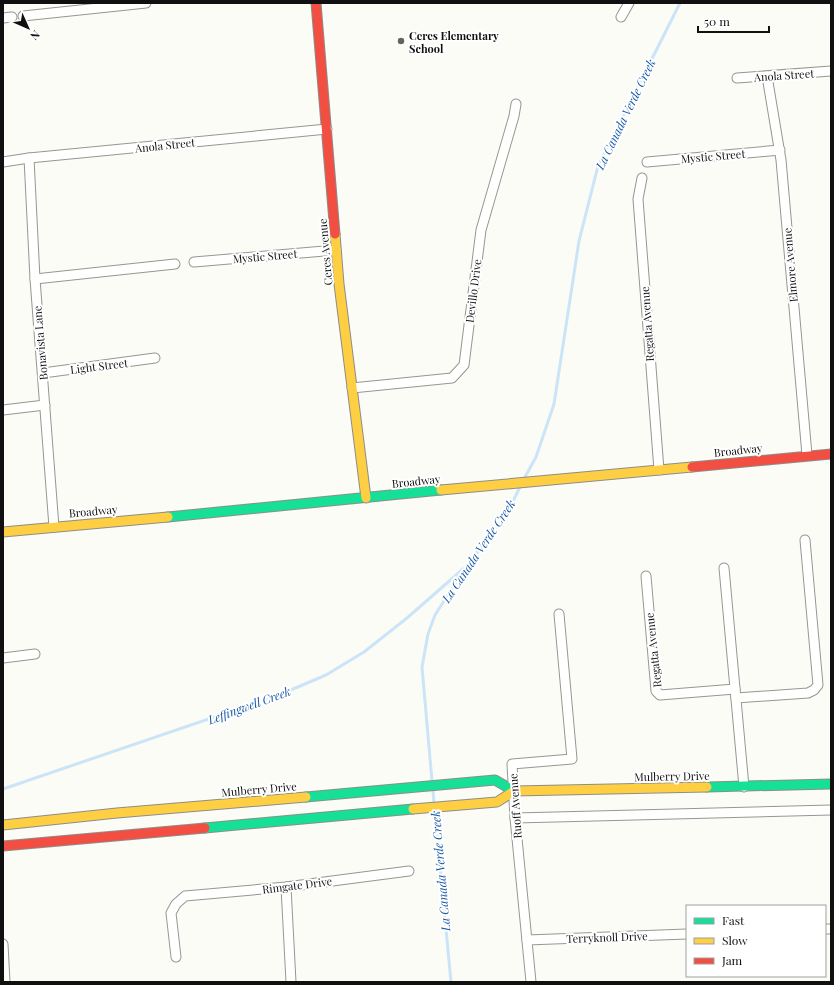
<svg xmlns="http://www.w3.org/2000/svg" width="834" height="985" font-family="'Playfair Display',serif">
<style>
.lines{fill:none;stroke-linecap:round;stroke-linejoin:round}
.stream{stroke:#cce4f7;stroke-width:3}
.street-casing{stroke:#969694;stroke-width:11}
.fast-casing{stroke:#8d8d8a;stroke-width:11}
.slow-casing{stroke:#8d8d8a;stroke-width:11}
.jam-casing{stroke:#8d8d8a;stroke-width:11}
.street{stroke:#fffffe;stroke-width:9}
.fast{stroke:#16e098;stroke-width:9}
.slow{stroke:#ffcf43;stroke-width:9}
.jam{stroke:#f24e42;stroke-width:9}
.poi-dot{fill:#636360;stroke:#fff;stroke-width:1.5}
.labels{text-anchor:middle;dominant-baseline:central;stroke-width:4;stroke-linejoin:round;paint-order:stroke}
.poi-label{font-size:11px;font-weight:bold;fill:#101010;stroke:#fff;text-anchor:start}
.street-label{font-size:11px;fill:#101010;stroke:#fff}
.water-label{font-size:12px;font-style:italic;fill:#1658a5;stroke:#fff}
</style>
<rect width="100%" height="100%" fill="#fcfcf6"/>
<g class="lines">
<g class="stream">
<polyline points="525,477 536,457 554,404 579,241 598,166 680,3"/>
<polyline points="432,781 422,667 428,634 435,615 466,567 507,513 521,485"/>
<polyline points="3,789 279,695 326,675 364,652 407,618 463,569"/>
<polyline points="433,791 434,803"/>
<polyline points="435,813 451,982"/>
</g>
<defs>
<g id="street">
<polyline points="23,16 146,3"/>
<polyline points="621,17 629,3"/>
<polyline points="3,18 12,17"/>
<polyline points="767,76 781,160 807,455"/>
<polyline points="737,78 831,71"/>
<polyline points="29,158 35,279 54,527"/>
<polyline points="3,162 29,158 327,129"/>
<polyline points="647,162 780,150"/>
<polyline points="642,178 638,199 659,470"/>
<polyline points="194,262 336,250"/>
<polyline points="35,279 175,264"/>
<polyline points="43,373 155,358"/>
<polyline points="352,388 452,378 464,365 481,230 514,116 516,104"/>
<polyline points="3,410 45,405"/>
<polyline points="724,568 744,787"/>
<polyline points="646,576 656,691 660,695 735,689"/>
<polyline points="3,658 35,654"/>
<polyline points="736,698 808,693 814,690 818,685 805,540"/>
<polyline points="515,818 831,810"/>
<polyline points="286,887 291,982"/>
<polyline points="825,929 831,929"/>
<polyline points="527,940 687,934"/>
<polyline points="3,944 5,982"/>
<polyline points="176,957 171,913 176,904 185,896 286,887 409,871"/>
<polyline points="531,982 515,818 512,764 572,759 559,614"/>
</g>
<g id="fast">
<polyline points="168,517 441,490"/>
<polyline points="707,787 831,784"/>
<polyline points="306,797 495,780 514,791"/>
<polyline points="205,828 413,809"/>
</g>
<g id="slow">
<polyline points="335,234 339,284 366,498"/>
<polyline points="441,490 692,467"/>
<polyline points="3,532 168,517"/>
<polyline points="413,809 497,802 514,791 707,787"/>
<polyline points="3,825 117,813 306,797"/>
</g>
<g id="jam">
<polyline points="316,3 335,234"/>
<polyline points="692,467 831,454"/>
<polyline points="3,846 205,828"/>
</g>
</defs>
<use href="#street" class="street-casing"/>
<use href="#fast" class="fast-casing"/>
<use href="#slow" class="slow-casing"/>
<use href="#jam" class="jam-casing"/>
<use href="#street" class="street"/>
<use href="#fast" class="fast"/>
<use href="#slow" class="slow"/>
<use href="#jam" class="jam"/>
</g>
<circle class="poi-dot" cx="401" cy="41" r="4"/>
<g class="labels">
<g class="poi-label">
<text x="409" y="35">Ceres Elementary<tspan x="409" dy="13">School</tspan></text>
</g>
<g class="street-label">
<text transform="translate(784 75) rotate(-4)">Anola Street</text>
<text transform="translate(165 145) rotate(-6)">Anola Street</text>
<text transform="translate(713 156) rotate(-5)">Mystic Street</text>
<text transform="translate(325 252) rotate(-95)">Ceres Avenue</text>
<text transform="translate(265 256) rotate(-5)">Mystic Street</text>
<text transform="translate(790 265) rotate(-95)">Elmore Avenue</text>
<text transform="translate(473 291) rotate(-83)">Devillo Drive</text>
<text transform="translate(647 324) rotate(-94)">Regatta Avenue</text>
<text transform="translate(40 343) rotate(-95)">Bonavista Lane</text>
<text transform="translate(99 366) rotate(-7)">Light Street</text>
<text transform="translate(738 450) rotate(-6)">Broadway</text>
<text transform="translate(416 481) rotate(-6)">Broadway</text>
<text transform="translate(93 511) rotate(-5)">Broadway</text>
<text transform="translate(653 650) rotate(-96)">Regatta Avenue</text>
<text transform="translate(672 776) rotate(-1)">Mulberry Drive</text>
<text transform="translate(259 789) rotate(-5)">Mulberry Drive</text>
<text transform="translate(515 806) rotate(-94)">Ruoff Avenue</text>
<text transform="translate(297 885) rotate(-7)">Rimgate Drive</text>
<text transform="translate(607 937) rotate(-2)">Terryknoll Drive</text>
</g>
<g class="water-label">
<text transform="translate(625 114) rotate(-64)">La Canada Verde Creek</text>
<text transform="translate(478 551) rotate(-56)">La Canada Verde Creek</text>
<text transform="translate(249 705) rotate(-20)">Leffingwell Creek</text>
<text transform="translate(440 871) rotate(-95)">La Canada Verde Creek</text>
</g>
</g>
<rect width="834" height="985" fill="none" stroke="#101010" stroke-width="8"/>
<rect x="686" y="905" width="140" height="72" fill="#ffffff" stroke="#9f9f9f"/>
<rect x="694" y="918" width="20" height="6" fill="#16e098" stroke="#9f9f9f"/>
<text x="722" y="925" font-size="12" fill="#101010">Fast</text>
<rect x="694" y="938" width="20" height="6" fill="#ffcf43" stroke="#9f9f9f"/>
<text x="722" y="945" font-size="12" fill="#101010">Slow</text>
<rect x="694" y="958" width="20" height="6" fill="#f24e42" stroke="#9f9f9f"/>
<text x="722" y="965" font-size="12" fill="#101010">Jam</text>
<g transform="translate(28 28) rotate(135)" stroke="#ffffff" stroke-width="3" paint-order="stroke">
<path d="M0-3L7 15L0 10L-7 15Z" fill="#101010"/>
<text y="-6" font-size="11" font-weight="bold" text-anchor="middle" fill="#101010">N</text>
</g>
<path d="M698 26v6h71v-6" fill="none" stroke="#101010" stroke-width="2"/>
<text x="704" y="26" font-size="12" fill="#101010" stroke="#ffffff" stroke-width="3" paint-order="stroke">50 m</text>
</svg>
